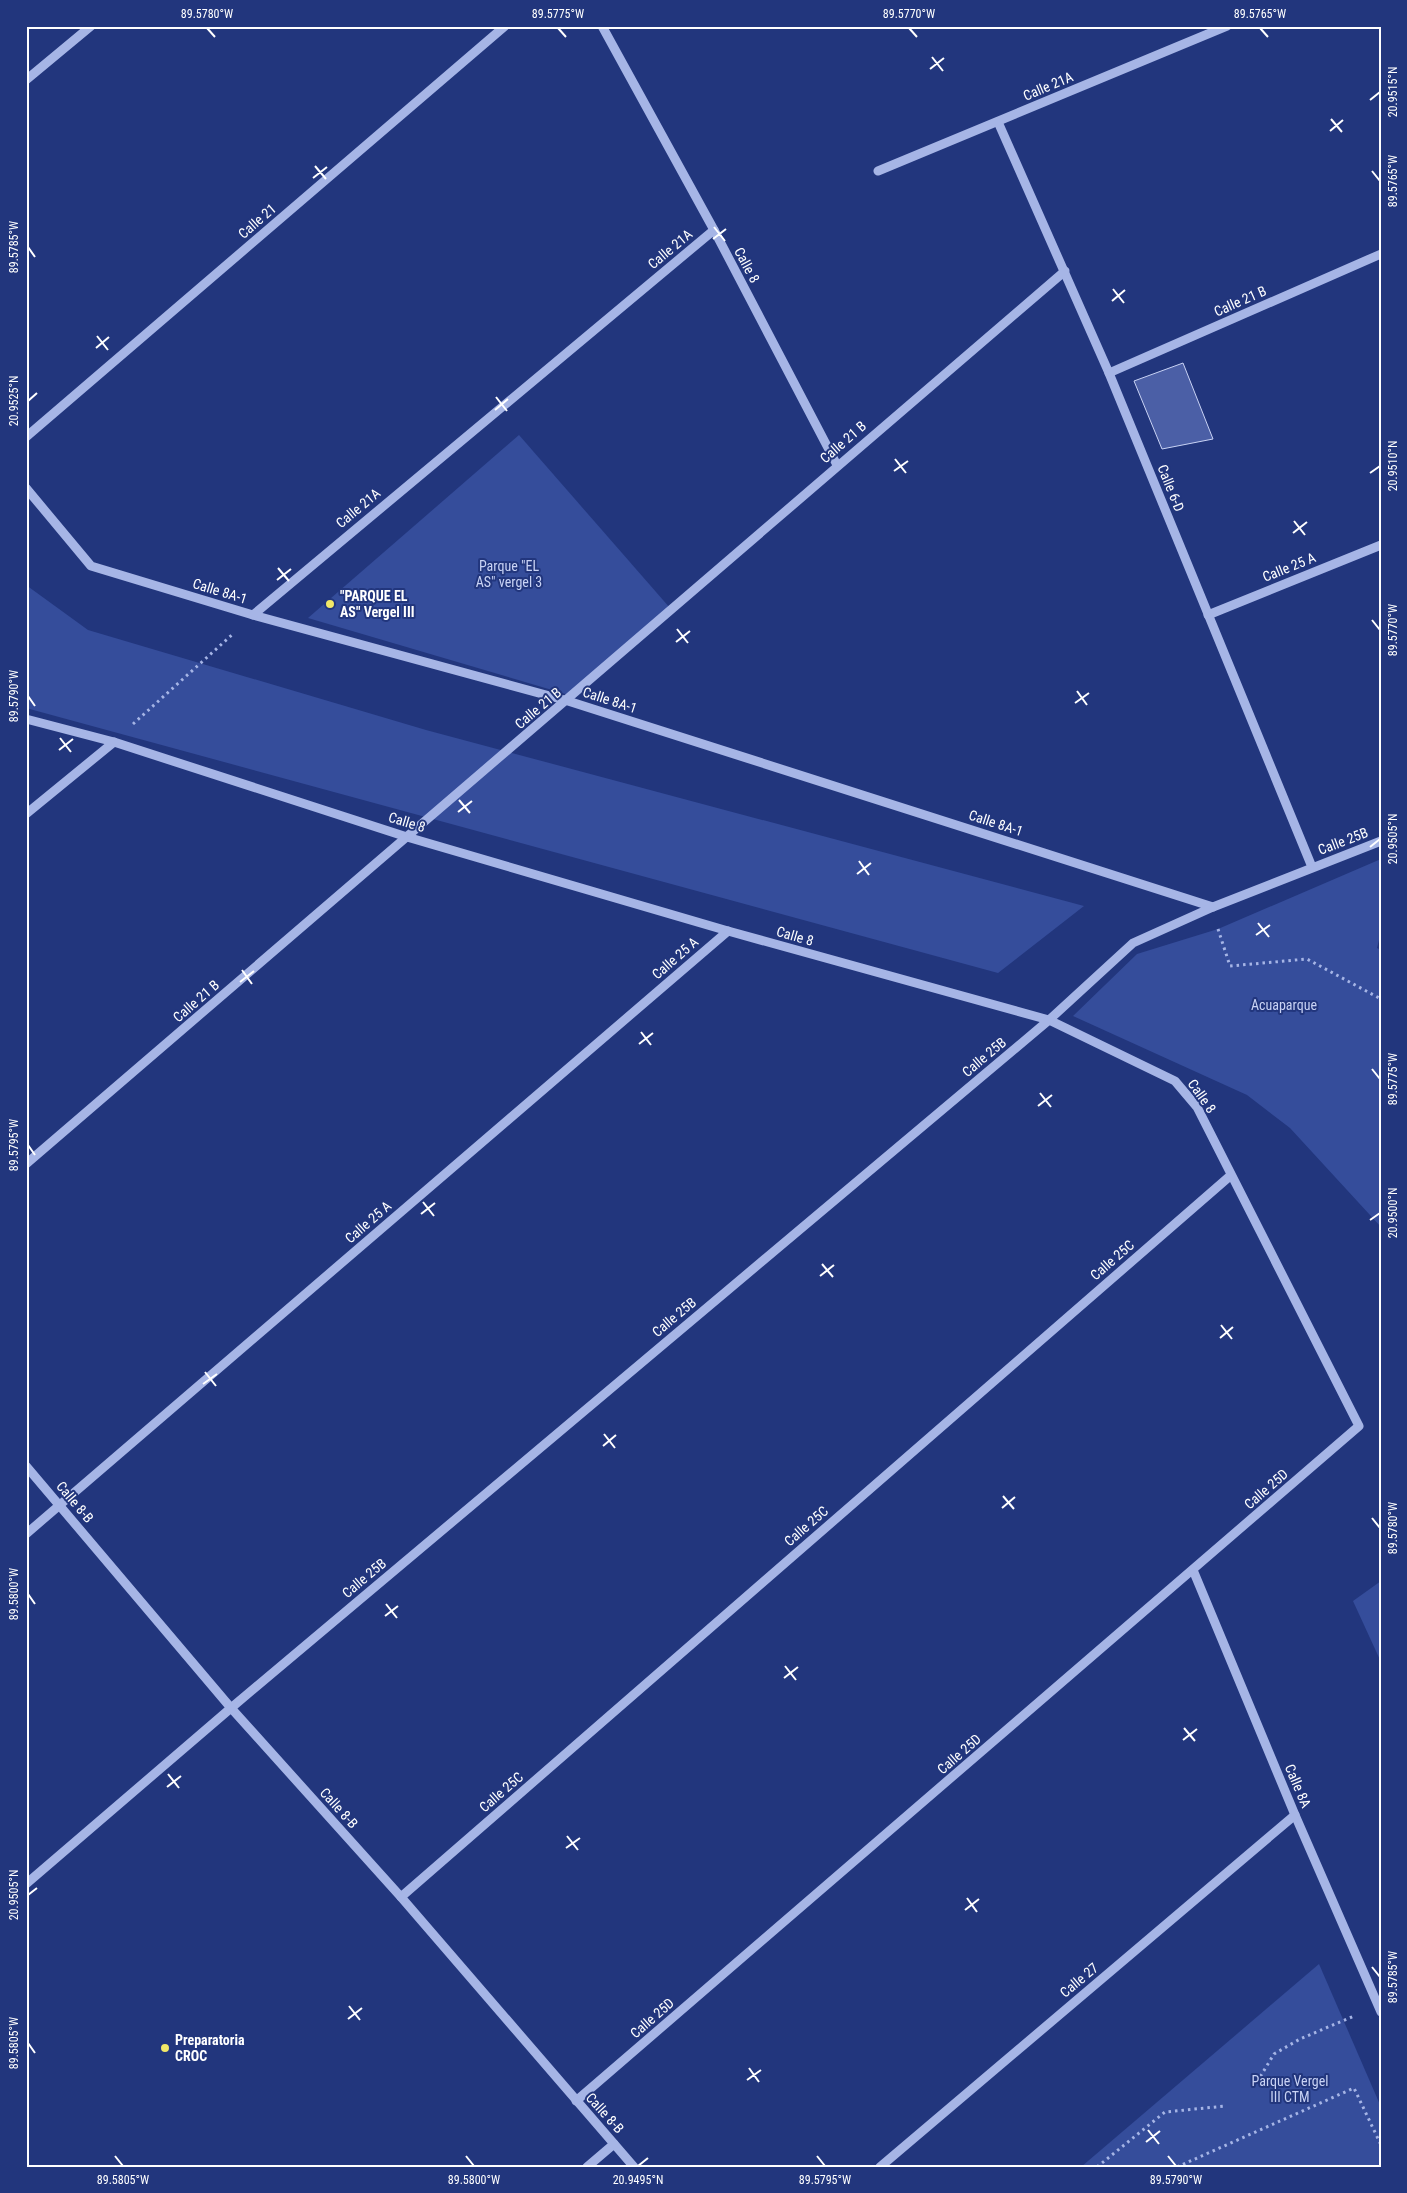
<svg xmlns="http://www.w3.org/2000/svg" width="1407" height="2193" font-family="'Roboto Condensed',sans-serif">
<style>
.green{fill:#354d9b}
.building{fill:#4b5fa6;stroke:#c9d3f5}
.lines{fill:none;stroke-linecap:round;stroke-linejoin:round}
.path{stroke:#a6b5e6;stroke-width:3;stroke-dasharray:2.5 4;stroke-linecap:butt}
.minor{stroke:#a6b5e6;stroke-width:9}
.ticks{fill:none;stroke:#fff;stroke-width:2}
.poi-dot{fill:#f2e868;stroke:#22367d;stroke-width:2}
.labels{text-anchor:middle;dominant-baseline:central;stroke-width:4;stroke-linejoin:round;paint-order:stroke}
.street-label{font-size:14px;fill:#fff;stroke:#22367d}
.park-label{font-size:14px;fill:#c9d3f5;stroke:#22367d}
.poi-label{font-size:14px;font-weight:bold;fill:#fff;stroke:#22367d;text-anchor:start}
.neatline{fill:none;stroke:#fff;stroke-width:2}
.ticks-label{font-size:12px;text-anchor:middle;fill:#fff}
</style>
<rect width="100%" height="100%" fill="#22367d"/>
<g class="green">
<polygon points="519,435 670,608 569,695 308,618"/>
<polygon points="26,585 88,630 426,730 1084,906 998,973 26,708"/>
<polygon points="1381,859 1381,932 1377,948 1381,950 1381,1227 1290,1128 1247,1095 1073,1016 1137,954 1218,929"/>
<polygon points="1381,1581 1381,1662 1353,1601"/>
<polygon points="1319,1964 1381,2107 1381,2167 1081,2167"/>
</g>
<polygon class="building" points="1183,363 1213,439 1162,449 1134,381"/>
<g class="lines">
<g class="path">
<polyline points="133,724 234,633"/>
<polyline points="1218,929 1230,966 1307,959 1381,999"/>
<polyline points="1257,2082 1274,2054 1300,2039 1354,2016"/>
<polyline points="1097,2167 1165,2112 1226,2106"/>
<polyline points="1177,2167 1354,2088 1381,2145"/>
</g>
<g class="minor">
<polyline points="602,26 714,230 837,465"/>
<polyline points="26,80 91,26"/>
<polyline points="998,122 1109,373 1312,867"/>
<polyline points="878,171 1227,26"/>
<polyline points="1109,373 1381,254"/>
<polyline points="26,437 505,26"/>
<polyline points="26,488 91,566 253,615 568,701 1213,907"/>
<polyline points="253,615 714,230"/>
<polyline points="1208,615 1381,545"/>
<polyline points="26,719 114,742 407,837 728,931 1049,1020 1175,1081 1197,1107 1359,1426 576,2101"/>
<polyline points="26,814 114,742"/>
<polyline points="26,1164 1065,271"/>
<polyline points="26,1466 231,1708 401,1897 634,2167"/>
<polyline points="26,1534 728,931"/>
<polyline points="1193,1570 1295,1815 1381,2012"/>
<polyline points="26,1884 231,1708 1049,1020 1133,943 1213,907 1381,841"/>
<polyline points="401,1897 1230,1176"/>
<polyline points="587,2167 614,2144"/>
<polyline points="880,2167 1295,1815"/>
</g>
</g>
<path class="ticks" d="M207 28 215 37M558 28 566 37M909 28 917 37M1260 28 1268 37M932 57 943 71M930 69 944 58M1370 100 1380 92M1331 119 1342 132M1330 131 1343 120M315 166 326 179M1372 171 1380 181M313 178 327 167M714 227 725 241M713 239 726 229M28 247 35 257M1113 289 1124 303M1112 301 1125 290M97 336 108 350M96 348 109 337M496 397 507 411M28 401 37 393M495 410 508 399M895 459 906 473M894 471 908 461M1370 473 1380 466M1294 521 1305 535M1293 533 1307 522M278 568 289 581M277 580 291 569M1372 620 1380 630M677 629 688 643M676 642 690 631M1077 691 1087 705M28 696 35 706M1075 703 1089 693M60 738 71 752M59 750 73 739M459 800 470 813M458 812 472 801M1370 847 1380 839M859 861 869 875M857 874 871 863M1258 923 1269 937M1256 935 1270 925M242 970 252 984M240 982 254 971M641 1032 651 1045M639 1044 653 1033M1372 1069 1380 1079M1040 1093 1051 1107M1038 1106 1052 1095M28 1145 35 1155M423 1202 434 1216M421 1214 435 1203M1370 1220 1380 1213M822 1264 833 1277M820 1276 834 1265M1221 1325 1232 1339M1220 1338 1233 1327M205 1372 216 1386M203 1384 217 1374M604 1434 615 1448M603 1446 616 1435M1003 1496 1014 1509M1002 1508 1015 1497M1372 1518 1380 1528M28 1594 35 1604M386 1604 397 1618M385 1616 398 1606M785 1666 796 1680M784 1678 798 1667M1184 1728 1195 1741M1183 1740 1197 1729M168 1774 179 1788M167 1787 181 1776M567 1836 578 1850M566 1848 580 1838M28 1895 37 1888M967 1898 977 1912M965 1910 979 1899M1372 1967 1380 1977M349 2006 360 2020M348 2019 362 2008M28 2043 35 2053M749 2068 759 2082M747 2080 761 2070M1148 2130 1159 2144M1146 2142 1160 2131M115 2156 123 2166M466 2156 474 2166M817 2156 825 2166M1168 2156 1176 2166M638 2166 648 2158"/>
<g class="poi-dot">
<circle cx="330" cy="604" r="5"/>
<circle cx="165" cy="2048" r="5"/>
</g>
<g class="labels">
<g class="street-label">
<text transform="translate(1048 86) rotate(-23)">Calle 21A</text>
<text transform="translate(257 221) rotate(-41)">Calle 21</text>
<text transform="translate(670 249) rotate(-40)">Calle 21A</text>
<text transform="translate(747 265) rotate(62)">Calle 8</text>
<text transform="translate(1240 301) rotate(-24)">Calle 21 B</text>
<text transform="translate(843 442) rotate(-41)">Calle 21 B</text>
<text transform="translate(1171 488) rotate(68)">Calle 6-D</text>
<text transform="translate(358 508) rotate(-40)">Calle 21A</text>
<text transform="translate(1289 567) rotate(-22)">Calle 25 A</text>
<text transform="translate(220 591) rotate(17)">Calle 8A-1</text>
<text transform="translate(610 700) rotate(18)">Calle 8A-1</text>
<text transform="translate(538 708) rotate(-40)">Calle 21 B</text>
<text transform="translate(407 822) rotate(17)">Calle 8</text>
<text transform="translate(996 823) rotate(18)">Calle 8A-1</text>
<text transform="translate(1343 841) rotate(-21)">Calle 25B</text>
<text transform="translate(795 936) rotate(16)">Calle 8</text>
<text transform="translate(675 958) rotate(-41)">Calle 25 A</text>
<text transform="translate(196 1001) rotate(-41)">Calle 21 B</text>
<text transform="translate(984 1057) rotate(-40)">Calle 25B</text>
<text transform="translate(1202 1096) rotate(55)">Calle 8</text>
<text transform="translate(368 1222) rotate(-41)">Calle 25 A</text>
<text transform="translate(1112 1260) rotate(-41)">Calle 25C</text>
<text transform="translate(674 1317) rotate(-40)">Calle 25B</text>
<text transform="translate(1266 1489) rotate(-41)">Calle 25D</text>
<text transform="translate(75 1502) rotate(50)">Calle 8-B</text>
<text transform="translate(806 1526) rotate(-41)">Calle 25C</text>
<text transform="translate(364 1578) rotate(-40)">Calle 25B</text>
<text transform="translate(959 1754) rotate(-41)">Calle 25D</text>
<text transform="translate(1298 1786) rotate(67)">Calle 8A</text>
<text transform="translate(501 1792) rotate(-41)">Calle 25C</text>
<text transform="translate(339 1808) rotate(48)">Calle 8-B</text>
<text transform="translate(1079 1980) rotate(-40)">Calle 27</text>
<text transform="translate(652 2018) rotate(-41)">Calle 25D</text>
<text transform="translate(605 2113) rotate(48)">Calle 8-B</text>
</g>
<g class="park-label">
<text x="509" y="566">Parque "EL<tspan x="509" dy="16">AS" vergel 3</tspan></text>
<text x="1284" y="1005">Acuaparque</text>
<text x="1290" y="2081">Parque Vergel<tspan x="1290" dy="16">III CTM</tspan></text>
</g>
<g class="poi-label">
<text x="340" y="596">"PARQUE EL<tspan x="340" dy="16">AS" Vergel III</tspan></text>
<text x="175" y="2040">Preparatoria<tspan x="175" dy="16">CROC</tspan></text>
</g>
</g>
<rect width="1407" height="2193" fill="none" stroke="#22367d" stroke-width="55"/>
<rect x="28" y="28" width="1352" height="2138" class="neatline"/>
<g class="ticks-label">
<text x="207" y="18">89.5780°W</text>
<text x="558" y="18">89.5775°W</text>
<text x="909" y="18">89.5770°W</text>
<text x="1260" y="18">89.5765°W</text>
<text transform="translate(1393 92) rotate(-90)" y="4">20.9515°N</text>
<text transform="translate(1393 181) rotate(-90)" y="4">89.5765°W</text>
<text transform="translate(14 247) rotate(-90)" y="4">89.5785°W</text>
<text transform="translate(14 401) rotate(-90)" y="4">20.9525°N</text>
<text transform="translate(1393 466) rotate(-90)" y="4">20.9510°N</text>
<text transform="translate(1393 630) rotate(-90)" y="4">89.5770°W</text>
<text transform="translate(14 696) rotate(-90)" y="4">89.5790°W</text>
<text transform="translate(1393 839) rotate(-90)" y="4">20.9505°N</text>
<text transform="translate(1393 1079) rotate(-90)" y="4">89.5775°W</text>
<text transform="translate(14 1145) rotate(-90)" y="4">89.5795°W</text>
<text transform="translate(1393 1213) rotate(-90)" y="4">20.9500°N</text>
<text transform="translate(1393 1528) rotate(-90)" y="4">89.5780°W</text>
<text transform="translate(14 1594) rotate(-90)" y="4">89.5800°W</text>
<text transform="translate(14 1895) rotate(-90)" y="4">20.9505°N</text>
<text transform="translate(1393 1977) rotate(-90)" y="4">89.5785°W</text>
<text transform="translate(14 2043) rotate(-90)" y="4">89.5805°W</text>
<text x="123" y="2184">89.5805°W</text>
<text x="474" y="2184">89.5800°W</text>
<text x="638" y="2184">20.9495°N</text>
<text x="825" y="2184">89.5795°W</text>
<text x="1176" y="2184">89.5790°W</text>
</g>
</svg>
